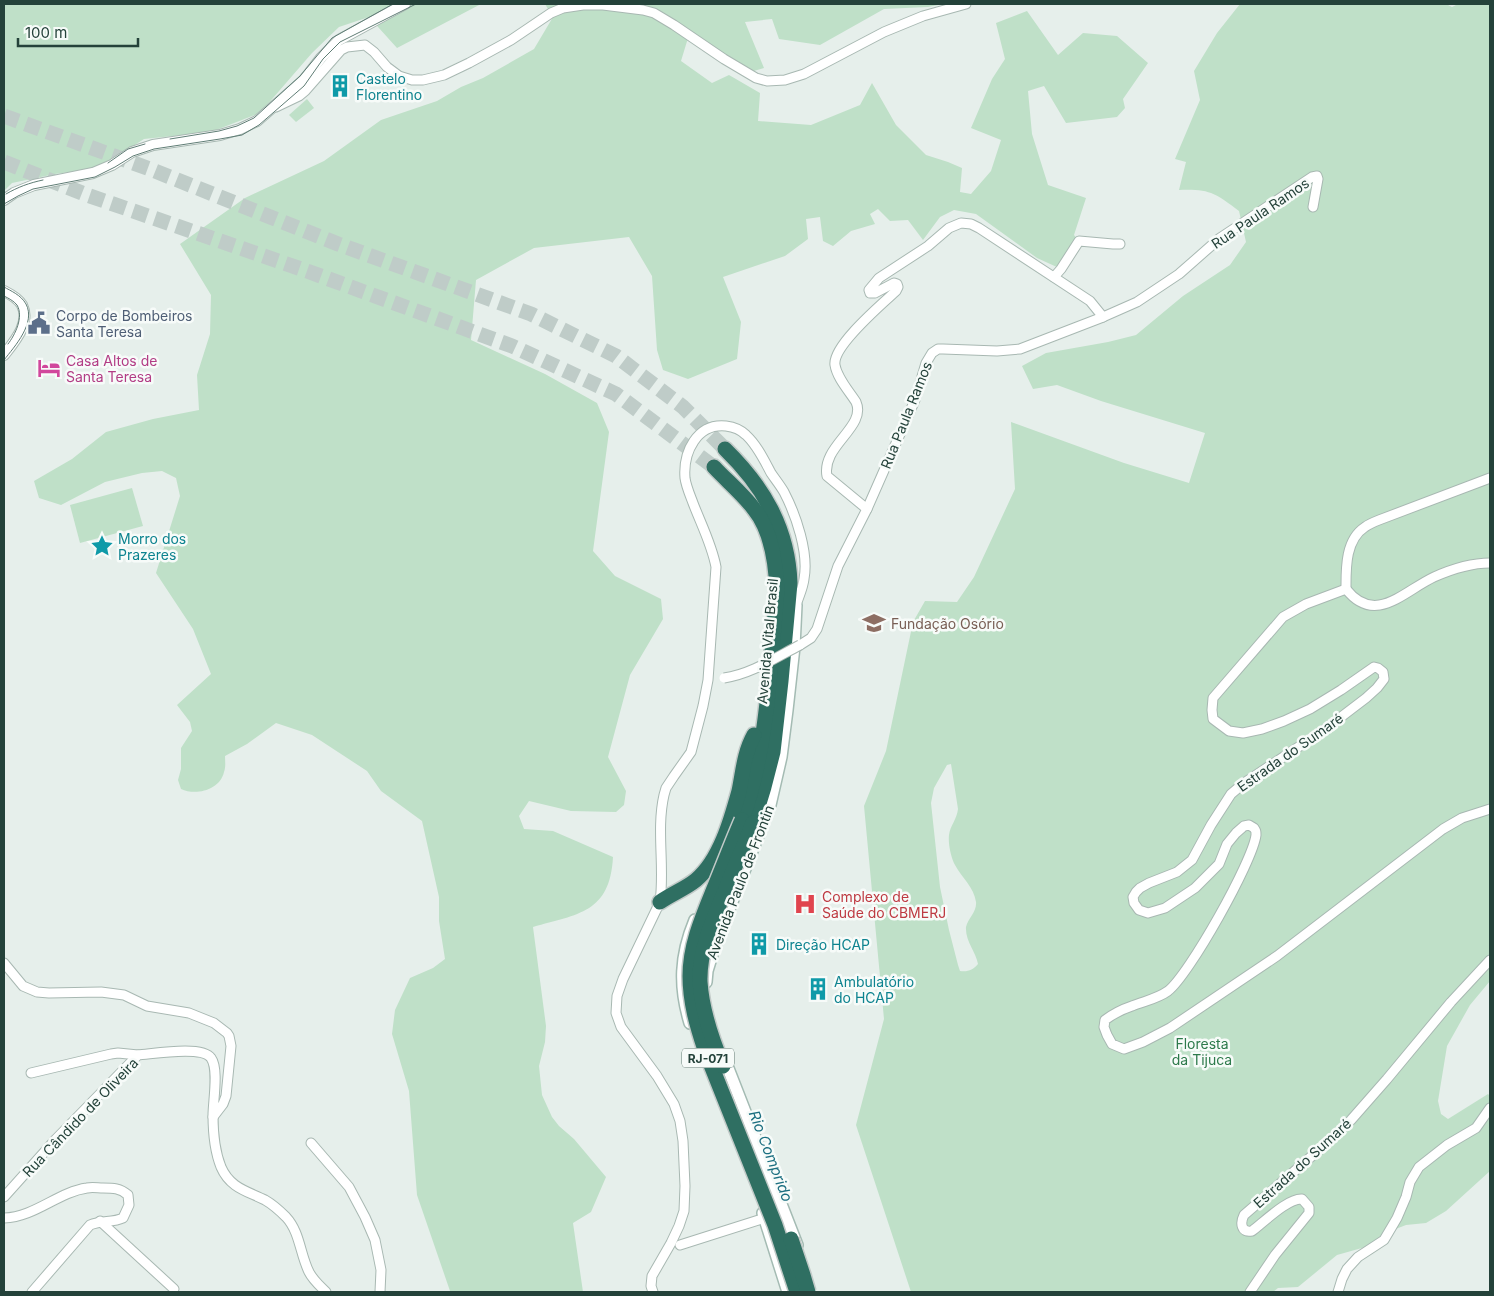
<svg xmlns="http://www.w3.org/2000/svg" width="1494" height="1296" font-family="Inter,sans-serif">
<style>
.green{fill:#bfe0c8;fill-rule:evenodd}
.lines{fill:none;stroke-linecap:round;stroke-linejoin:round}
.motorway-tunnel{stroke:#bfccc8;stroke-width:15;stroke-dasharray:15 8;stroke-linecap:butt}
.minor-casing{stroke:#a8b8b2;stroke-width:11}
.tertiary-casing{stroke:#a8b8b2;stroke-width:12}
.secondary-casing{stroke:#a4bbb3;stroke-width:14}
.motorway-casing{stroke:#c2cac8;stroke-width:18}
.minor{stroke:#fff;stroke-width:9}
.tertiary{stroke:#fff;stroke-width:10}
.secondary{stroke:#fff;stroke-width:11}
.motorway{stroke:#2f6f62;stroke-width:15}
.tram{stroke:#5f7d75;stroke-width:1}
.minor-bridge-casing{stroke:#a8b8b2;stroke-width:11;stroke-linecap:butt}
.motorway-bridge-casing{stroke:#c2cac8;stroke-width:18;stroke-linecap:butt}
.minor-bridge{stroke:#fff;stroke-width:9}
.motorway-bridge{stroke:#2f6f62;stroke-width:15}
.labels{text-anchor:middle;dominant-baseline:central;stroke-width:5;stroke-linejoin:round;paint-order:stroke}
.shield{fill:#f7fbf9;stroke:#637a73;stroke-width:1}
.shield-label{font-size:12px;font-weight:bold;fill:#24423a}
.culture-label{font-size:14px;fill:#0d838f;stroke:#f7fbf9;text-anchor:start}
.street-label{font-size:14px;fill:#24423a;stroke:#f7fbf9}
.service-label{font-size:14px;fill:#4e5e75;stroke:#f7fbf9;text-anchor:start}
.hotel-label{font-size:14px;fill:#b23c85;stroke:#f7fbf9;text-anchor:start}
.education-label{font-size:14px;fill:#785e54;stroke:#f7fbf9;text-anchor:start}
.health-label{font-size:14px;fill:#be3a42;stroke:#f7fbf9;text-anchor:start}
.park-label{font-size:14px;fill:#2d7a4b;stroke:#f7fbf9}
.water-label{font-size:15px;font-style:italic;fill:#1c6f80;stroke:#f7fbf9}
</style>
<rect width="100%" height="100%" fill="#e6efeb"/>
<g class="green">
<polygon points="4,4 481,4 397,48 369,17 339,27 312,53 260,113 211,132 144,139 99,168 55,174 12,183 4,191"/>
<path d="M545 4H943L928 7 884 9 820 45 779 39 772 19 745 22 764 68 747 73 688 38 681 61 712 83 729 75 760 93 758 121 811 125 860 105 872 83 896 125 926 155 948 162 962 168 960 192 971 194 991 171 1001 140 971 128 992 79 1005 59 996 23 1027 11 1058 55 1083 33 1117 36 1148 63 1123 99 1125 108 1117 117 1066 123 1044 86 1028 91 1032 134 1048 185 1086 198 1074 235 1078 240 1059 268 1037 258 976 214 954 210 940 217 923 240 908 220 890 221 878 209 870 214 875 224 851 231 833 246 823 241 820 217 806 219 808 239 785 256 723 277 741 322 737 359 688 379 663 370 657 350 652 276 629 237 534 248 476 280 471 340 545 374 597 403 609 432 593 551 615 576 661 599 663 619 630 675 608 757 626 791 624 805 616 812 571 811 529 801 519 816 524 829 553 831 613 857C610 913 578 914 533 927L546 1026 545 1042 539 1066 542 1095 552 1117 559 1126 574 1139 606 1177 591 1212 573 1223 583 1292H452L450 1291 417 1195 409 1091 392 1034 395 1010 410 978 433 968 445 959 439 921V897L422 821 381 791 367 771 312 735 276 723 247 744 225 756C225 761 226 767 224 772 220 790 196 796 181 789L178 780 181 769V748L192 731 190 722 177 705 211 674 193 629 156 573 180 496 176 478 162 471 142 473 105 482 61 505 39 498 34 481 72 459 106 432 153 419 199 410 197 375 210 334 211 295 180 244 245 198 324 161 381 120 437 101 461 87 483 78 534 49 553 17Z"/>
<path d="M1240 4H1446L1452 7 1458 4H1490V981L1470 1005 1447 1046 1438 1101 1441 1114 1448 1119 1488 1094 1490 1096V1171L1446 1211 1426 1223 1406 1225 1388 1232 1376 1244 1337 1255 1298 1287 1278 1288 1273 1292H911L856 1125 884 1019 864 806 886 751 913 622 925 601 957 602 974 577 1015 489 1011 422 1124 463 1189 483 1205 433 1101 401 1057 385 1033 389 1022 366 1046 353 1108 342 1136 335 1183 296 1230 265 1246 242 1239 211C1215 193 1210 189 1179 190L1186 162 1175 159 1200 100 1194 71 1217 33ZM951 764 958 809C957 819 950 826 949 835 948 844 951 858 955 865 962 878 974 887 976 902 977 912 968 918 966 927 965 941 976 952 978 964 973 970 968 972 960 971L958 965 949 930 940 887 931 803 934 788 947 765Z"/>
<polygon points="307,99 314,108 296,122 289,115"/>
<polygon points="132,488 143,526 80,543 70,505"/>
</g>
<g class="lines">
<g class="motorway-tunnel">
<polyline points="4,116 150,169 338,244 531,314 616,356 683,407 725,449"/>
<polyline points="4,162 87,195 307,271 512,346 616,394 714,467"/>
</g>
<defs>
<g id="minor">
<polyline points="276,107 299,96 305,91 341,50 347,47 365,45 374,52 387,67 399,76 412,80 423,80 444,75 469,63 511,40 551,13 563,8 583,5 603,5 643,10 654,13 674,25 724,59 756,78 767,81 785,80 804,74 884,32 923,16 966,4"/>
<polyline points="1054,277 1061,269 1079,241 1113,244 1120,244"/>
<path d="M867 509 827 476C821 446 867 427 856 402 849 391 837 378 835 365 832 346 882 304 896 291L898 287 897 284 894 283 875 293H870L869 290 879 278 928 246 949 228 961 223 971 224 979 228 1090 301 1103 317"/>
<path d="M1490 563C1471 563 1452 569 1434 577 1404 591 1375 626 1346 589L1306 604 1283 617 1213 698 1212 710 1213 719 1229 731 1243 733 1262 729 1284 721 1310 709 1341 690 1374 667 1378 668 1383 672 1384 679 1377 688 1366 698 1324 730 1244 783 1231 794 1211 825 1192 860 1177 872 1149 883 1140 888 1136 892 1133 897 1134 903 1139 910 1148 913 1165 908 1195 888 1219 864 1227 844 1236 833 1244 826 1249 825 1254 828C1256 831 1256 831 1256 835 1253 861 1189 975 1168 991 1157 999 1144 1001 1132 1006 1123 1009 1113 1014 1105 1020L1104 1027 1107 1035 1112 1044 1124 1049 1143 1042 1170 1028 1277 956 1443 829 1462 818 1490 809"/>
<path d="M1346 589C1346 569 1345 540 1365 527 1369 524 1374 522 1379 520L1490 478"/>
<polyline points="800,645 811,638 817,629 838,566 867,509 915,400 926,363 932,353 938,349 943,349 997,351 1020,349 1103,317 1137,302 1179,274 1220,238 1312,177 1317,176 1318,179 1313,207"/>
<polyline points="4,963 23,986 37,992 49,993 101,992 124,995 147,1006 189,1013 214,1023 227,1033 229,1036 231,1046 226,1096 223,1104 213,1117"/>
<polyline points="31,1073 111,1054 118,1053 138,1055"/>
<polyline points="311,1143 349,1187 365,1217 375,1240 381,1270 380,1292"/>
<path d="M4 1197 56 1139 138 1055C153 1054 202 1045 211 1058 219 1069 213 1101 213 1115 213 1131 215 1152 221 1167 230 1188 247 1191 265 1200 272 1204 280 1211 286 1217 300 1232 300 1254 309 1272 313 1280 320 1286 326 1292"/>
<path d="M4 1218C35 1217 58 1192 87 1188 92 1187 98 1188 103 1188 113 1188 120 1188 128 1195L129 1205 123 1218C112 1223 102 1220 90 1225L32 1292"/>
<polyline points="100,1221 174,1289"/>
<polyline points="680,1245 765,1218"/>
<path d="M653 1292 651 1286 652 1276 671 1243 679 1226 684 1211 685 1186 683 1141 680 1121 674 1104 657 1076 621 1027 616 1013 617 996 623 979 660 902C665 867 656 830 664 795L666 788 674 776 691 752 703 706 708 680 716 567C712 545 701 524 693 503 690 495 686 486 685 478 683 452 697 423 726 426 734 427 740 429 746 435 757 445 764 460 771 473 775 479 780 485 784 492 796 515 809 553 804 579 803 588 799 596 796 605"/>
<path d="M1250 1292 1275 1255 1309 1213V1207L1302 1199C1288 1198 1264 1222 1252 1231 1241 1233 1240 1223 1244 1215L1328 1142 1351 1120 1387 1079 1451 1002 1490 960"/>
<polyline points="1338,1292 1342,1279 1347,1269 1358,1257 1384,1240 1397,1218 1406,1197 1410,1182 1419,1167 1447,1145 1476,1128 1490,1108"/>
</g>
<g id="tertiary">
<polyline points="4,200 14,193 34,185 93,173 112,165 132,152 153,145 220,135 240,129 257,121 304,80 321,58 339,40 405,4"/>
<path d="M4 291C10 294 18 298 22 305 31 323 14 342 4 355"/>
</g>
<g id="secondary">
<polyline points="706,982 707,971 715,945 770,805 781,757 787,710 794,647 796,605"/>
<path d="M690 1023C679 986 680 956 695 920"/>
<polyline points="724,1058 797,1245"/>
<polyline points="763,1213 788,1292"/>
</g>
<g id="motorway">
<path d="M725 449C763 486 788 528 790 583L781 681 773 752 764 787 753 823"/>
<path d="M714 467C727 481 743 494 754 509 772 531 776 564 777 591 770 668 768 746 742 820"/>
<path d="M660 902C671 894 685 889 696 880 720 860 731 820 739 791 743 772 744 753 754 735"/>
</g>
</defs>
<use href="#minor" class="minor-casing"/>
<use href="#tertiary" class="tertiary-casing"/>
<use href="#secondary" class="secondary-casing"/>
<use href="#motorway" class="motorway-casing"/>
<use href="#minor" class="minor"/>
<use href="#tertiary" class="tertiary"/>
<use href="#secondary" class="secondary"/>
<use href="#motorway" class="motorway"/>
<g class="tram">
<polyline points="170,139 219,131 237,126 254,118 300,76 332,38 393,4"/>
<polyline points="108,163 128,149 145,144"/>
<path d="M6 194C18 187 29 183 43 180"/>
<polyline points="4,204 18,196 33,189 95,177 115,167 133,156 154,149 220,139 242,135 259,125 304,86 323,59 340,42 416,4"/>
<path d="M4 287C11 291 21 295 26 304 36 323 15 346 4 360"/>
<path d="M4 296C8 298 14 301 17 305 24 317 15 335 8 344"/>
</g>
<defs>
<path id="minor-bridge" d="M724 678C751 674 775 658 800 645"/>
<g id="motorway-bridge">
<path d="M742 820C732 843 723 867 713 891 702 918 690 946 690 976 690 1002 697 1026 705 1050L775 1225 797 1292"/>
<path d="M723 1066C712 1040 702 1011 700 982 699 950 713 920 725 891 734 868 744 846 753 823"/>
<polyline points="791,1239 803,1275 808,1292"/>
</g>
</defs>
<use href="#minor-bridge" class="minor-bridge-casing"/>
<use href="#motorway-bridge" class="motorway-bridge-casing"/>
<use href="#minor-bridge" class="minor-bridge"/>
<use href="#motorway-bridge" class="motorway-bridge"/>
</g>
<defs>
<symbol id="building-bare" viewBox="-9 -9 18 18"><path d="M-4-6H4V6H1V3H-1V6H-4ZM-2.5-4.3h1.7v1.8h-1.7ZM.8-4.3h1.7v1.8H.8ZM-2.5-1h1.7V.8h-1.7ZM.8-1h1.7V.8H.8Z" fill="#0f9aa8" stroke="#f7fbf9" stroke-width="2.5" paint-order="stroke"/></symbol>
<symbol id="civic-bare" viewBox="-9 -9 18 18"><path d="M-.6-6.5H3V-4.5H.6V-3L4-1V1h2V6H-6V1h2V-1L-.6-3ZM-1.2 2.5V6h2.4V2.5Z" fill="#5c6f8a" stroke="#f7fbf9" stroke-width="2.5" paint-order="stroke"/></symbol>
<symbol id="hotel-bare" viewBox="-9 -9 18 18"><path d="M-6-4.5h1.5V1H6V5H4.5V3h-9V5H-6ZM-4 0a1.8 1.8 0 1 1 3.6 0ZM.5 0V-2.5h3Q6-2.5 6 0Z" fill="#d1479c" stroke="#f7fbf9" stroke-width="2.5" paint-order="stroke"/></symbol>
<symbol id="sight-bare" viewBox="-9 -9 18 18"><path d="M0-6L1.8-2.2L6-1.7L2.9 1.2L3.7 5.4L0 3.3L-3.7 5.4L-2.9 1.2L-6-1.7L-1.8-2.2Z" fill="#0f9aa8" stroke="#f7fbf9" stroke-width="2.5" paint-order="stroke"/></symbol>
<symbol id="school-bare" viewBox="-9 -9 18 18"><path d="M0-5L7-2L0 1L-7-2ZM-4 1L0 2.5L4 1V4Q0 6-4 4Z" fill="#8d6e63" stroke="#f7fbf9" stroke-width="2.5" paint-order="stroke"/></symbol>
<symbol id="hospital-bare" viewBox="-9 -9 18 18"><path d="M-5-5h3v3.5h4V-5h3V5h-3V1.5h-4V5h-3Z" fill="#e0444e" stroke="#f7fbf9" stroke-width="2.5" paint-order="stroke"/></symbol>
</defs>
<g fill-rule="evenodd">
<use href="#building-bare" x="324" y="70" width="32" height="32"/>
<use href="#civic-bare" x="23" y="307" width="32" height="32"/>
<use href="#hotel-bare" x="33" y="352" width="32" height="32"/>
<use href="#sight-bare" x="86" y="530" width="32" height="32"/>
<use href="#school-bare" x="858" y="607" width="32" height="32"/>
<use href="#hospital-bare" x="789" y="888" width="32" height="32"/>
<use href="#building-bare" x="743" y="928" width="32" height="32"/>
<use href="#building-bare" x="802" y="973" width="32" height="32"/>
</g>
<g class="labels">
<rect class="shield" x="682" y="1048.5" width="52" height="19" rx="4"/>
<g class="shield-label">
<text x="708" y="1058">RJ-071</text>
</g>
<g class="culture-label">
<text x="356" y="78">Castelo<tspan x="356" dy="16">Florentino</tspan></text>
<text x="118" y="538">Morro dos<tspan x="118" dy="16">Prazeres</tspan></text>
<text x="776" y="944">Direção HCAP</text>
<text x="834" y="981">Ambulatório<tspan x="834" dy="16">do HCAP</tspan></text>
</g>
<g class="street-label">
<text transform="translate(1260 213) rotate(-34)">Rua Paula Ramos</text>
<text transform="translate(906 415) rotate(-68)">Rua Paula Ramos</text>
<text transform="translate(767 641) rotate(-85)">Avenida Vital Brasil</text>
<text transform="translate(1290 752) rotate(-35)">Estrada do Sumaré</text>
<text transform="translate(740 882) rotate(-69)">Avenida Paulo de Frontin</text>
<text transform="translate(80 1117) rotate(-46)">Rua Cândido de Oliveira</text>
<text transform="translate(1302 1163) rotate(-42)">Estrada do Sumaré</text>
</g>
<g class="service-label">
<text x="56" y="315">Corpo de Bombeiros<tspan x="56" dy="16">Santa Teresa</tspan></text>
</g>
<g class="hotel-label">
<text x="66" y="360">Casa Altos de<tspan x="66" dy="16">Santa Teresa</tspan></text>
</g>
<g class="education-label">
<text x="891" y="623">Fundação Osório</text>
</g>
<g class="health-label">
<text x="822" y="896">Complexo de<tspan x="822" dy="16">Saúde do CBMERJ</tspan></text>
</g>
<g class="park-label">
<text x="1202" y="1043">Floresta<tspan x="1202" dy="16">da Tijuca</tspan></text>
</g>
<g class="water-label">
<text transform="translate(771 1156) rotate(69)">Rio Comprido</text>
</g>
</g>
<rect width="1494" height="1296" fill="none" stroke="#24423a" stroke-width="10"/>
<path d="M18 38v8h120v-8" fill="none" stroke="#24423a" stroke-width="2.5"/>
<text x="25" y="38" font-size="15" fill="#24423a" stroke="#f7fbf9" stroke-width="4" paint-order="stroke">100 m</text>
</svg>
